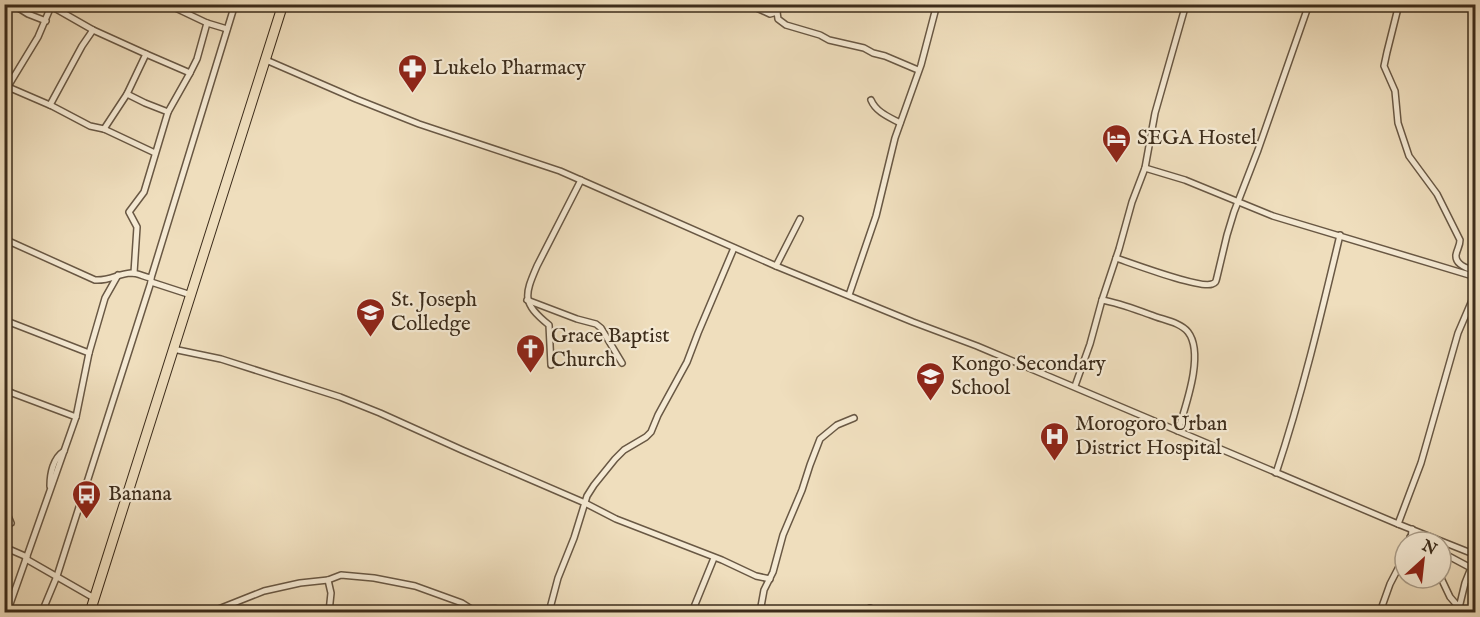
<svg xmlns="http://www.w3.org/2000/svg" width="1480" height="617" font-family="'IM FELL English',serif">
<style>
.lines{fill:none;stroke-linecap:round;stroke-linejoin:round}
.street-casing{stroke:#695844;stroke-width:8}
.highway-casing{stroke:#3c2c1b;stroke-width:11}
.street{stroke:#f5ead4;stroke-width:5}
.highway{stroke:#efdebd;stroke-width:9}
.labels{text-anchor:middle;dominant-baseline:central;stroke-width:4.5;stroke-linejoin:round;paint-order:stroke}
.poi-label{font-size:21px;fill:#3c2c1b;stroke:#f5ead4;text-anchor:start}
</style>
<rect width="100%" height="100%" fill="#efdebd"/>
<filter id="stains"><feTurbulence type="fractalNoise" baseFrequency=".00333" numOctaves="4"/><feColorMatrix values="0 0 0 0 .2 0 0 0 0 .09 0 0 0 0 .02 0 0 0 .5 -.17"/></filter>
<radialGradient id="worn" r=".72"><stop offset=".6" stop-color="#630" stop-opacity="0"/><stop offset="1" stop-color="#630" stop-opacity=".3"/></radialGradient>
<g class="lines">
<defs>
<g id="street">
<polyline points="12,4 28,14 46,21"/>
<polyline points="167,4 207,23 227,29"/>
<polyline points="748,4 770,14 777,12"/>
<polyline points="778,4 777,12 778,19 786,25 820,35 829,40 864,48 873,53 885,56 918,70"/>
<path d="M1399 4 1387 52 1384 66 1395 91 1398 123 1409 156 1437 194 1460 240C1460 246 1457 249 1456 255 1455 265 1468 269 1476 271"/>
<polyline points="51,6 93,30 146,54 190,73"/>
<polyline points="266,60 356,99 419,124 560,171 776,266 913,322 977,346 1398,524 1476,555"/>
<polyline points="8,87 52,106 90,126 104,129 155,153"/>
<polyline points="4,93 38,37 52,4"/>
<polyline points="127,94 145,103 168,112"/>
<path d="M871 100C876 112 889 117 900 123"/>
<polyline points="50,105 82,46 93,30"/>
<polyline points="104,129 127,94 146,54"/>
<polyline points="1145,168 1185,180 1273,216 1476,277"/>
<path d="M4 239 95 280C110 281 117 274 131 273 138 273 144 277 151 278"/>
<path d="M1116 258C1131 263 1200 289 1212 284 1216 283 1216 281 1217 277L1227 235 1234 212 1258 150 1309 4"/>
<polyline points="776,266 800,219"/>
<polyline points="134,273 137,227 129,212 144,192 168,112 190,73 197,59 207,23"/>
<polyline points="151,282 191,295"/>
<polyline points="849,295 876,216 895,138 921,65 937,4"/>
<polyline points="527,300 577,319 596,324 601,328 622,363"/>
<path d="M1102 300C1119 303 1134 309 1151 315 1163 320 1180 322 1188 332 1205 354 1185 407 1178 431"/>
<polyline points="4,320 89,353"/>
<polyline points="173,349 221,359 340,397 380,413 462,450 585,503 616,519 722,560 756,576 770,579"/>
<path d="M551 365 549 325C522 303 524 296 537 266L581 180"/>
<polyline points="1075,386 1090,344 1102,300 1119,249 1132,202 1145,168 1155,113 1186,4"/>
<polyline points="4,390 76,417"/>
<polyline points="4,407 10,392"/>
<path d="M1276 473C1302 395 1321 315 1340 235"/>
<path d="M50 486C50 474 53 458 64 451"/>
<polyline points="4,513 8,516 11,523"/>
<polyline points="1398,524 1421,463 1458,333 1476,291"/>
<polyline points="1410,537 1421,542"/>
<polyline points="1411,542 1412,529"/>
<polyline points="4,547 27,557"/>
<polyline points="1441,552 1471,568 1465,583 1459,608"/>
<polyline points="26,559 94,598"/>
<polyline points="1441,578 1450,597 1463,612"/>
<polyline points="328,580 331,593 329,612"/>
<polyline points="6,612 9,607 76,417 89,353 105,298 118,275"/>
<polyline points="42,612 57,576 151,282 151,278 235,4"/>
<path d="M192 612H211L264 591 300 583 328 580 341 575 374 578 415 586 462 603 473 610C488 609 497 607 511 612"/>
<polyline points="549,612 558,578 574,538 587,496 594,485 615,459 624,450 646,437 651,432 658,415 687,362 698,333 734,248"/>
<polyline points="692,612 714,558"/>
<polyline points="760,612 764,590 773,572 783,535 802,490 810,465 820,439 837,425 854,418"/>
<polyline points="870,612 870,608"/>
<polyline points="1380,612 1390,584 1405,555"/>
</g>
<polyline id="highway" points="90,612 283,4"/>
</defs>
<use href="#street" class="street-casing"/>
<use href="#highway" class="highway-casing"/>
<use href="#street" class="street"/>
<use href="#highway" class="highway"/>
</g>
<defs>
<symbol id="pharmacy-pin" viewBox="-11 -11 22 30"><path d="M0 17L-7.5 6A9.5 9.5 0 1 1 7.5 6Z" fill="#8f2418" stroke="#f5ead4"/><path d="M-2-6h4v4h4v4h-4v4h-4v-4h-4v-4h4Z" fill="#fff"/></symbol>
<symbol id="hotel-pin" viewBox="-11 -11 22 30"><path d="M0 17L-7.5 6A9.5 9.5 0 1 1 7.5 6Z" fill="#8f2418" stroke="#f5ead4"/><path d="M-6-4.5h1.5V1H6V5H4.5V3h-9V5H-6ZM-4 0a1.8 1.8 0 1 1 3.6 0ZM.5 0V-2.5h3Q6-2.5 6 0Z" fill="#fff"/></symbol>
<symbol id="university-pin" viewBox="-11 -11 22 30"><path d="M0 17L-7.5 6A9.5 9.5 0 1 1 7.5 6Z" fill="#8f2418" stroke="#f5ead4"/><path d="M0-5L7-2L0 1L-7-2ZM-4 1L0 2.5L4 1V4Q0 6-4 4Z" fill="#fff"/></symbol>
<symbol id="church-pin" viewBox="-11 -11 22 30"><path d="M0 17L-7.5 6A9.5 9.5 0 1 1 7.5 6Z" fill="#8f2418" stroke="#f5ead4"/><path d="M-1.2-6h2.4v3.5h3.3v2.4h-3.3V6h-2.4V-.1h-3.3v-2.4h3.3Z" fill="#fff"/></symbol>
<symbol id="school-pin" viewBox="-11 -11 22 30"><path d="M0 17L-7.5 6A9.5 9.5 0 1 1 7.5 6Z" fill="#8f2418" stroke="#f5ead4"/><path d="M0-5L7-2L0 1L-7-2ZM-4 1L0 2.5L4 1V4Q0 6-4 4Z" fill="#fff"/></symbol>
<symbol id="hospital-pin" viewBox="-11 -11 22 30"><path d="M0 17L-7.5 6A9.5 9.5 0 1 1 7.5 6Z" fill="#8f2418" stroke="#f5ead4"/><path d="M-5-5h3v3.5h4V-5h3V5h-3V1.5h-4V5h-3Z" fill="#fff"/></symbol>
<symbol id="bus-pin" viewBox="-11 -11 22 30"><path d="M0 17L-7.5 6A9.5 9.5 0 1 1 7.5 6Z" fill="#8f2418" stroke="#f5ead4"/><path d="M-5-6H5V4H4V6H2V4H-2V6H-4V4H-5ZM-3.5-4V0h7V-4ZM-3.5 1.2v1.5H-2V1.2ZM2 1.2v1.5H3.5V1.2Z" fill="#fff"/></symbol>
</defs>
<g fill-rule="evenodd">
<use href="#pharmacy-pin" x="396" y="52" width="33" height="45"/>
<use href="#hotel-pin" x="1100" y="122" width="33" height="45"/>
<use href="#university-pin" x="354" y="296" width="33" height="45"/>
<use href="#church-pin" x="514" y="332" width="33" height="45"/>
<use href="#school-pin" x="914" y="360" width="33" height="45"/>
<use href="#hospital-pin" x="1038" y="420" width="33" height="45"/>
<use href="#bus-pin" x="70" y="478" width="33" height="45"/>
</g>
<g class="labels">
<g class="poi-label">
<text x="433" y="68">Lukelo Pharmacy</text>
<text x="1137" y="138">SEGA Hostel</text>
<text x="391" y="300">St. Joseph<tspan x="391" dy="24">Colledge</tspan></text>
<text x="551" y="336">Grace Baptist<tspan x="551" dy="24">Church</tspan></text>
<text x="951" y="364">Kongo Secondary<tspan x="951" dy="24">School</tspan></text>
<text x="1075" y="424">Morogoro Urban<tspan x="1075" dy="24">District Hospital</tspan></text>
<text x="108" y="494">Banana</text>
</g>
</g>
<rect width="1480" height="617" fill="none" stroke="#efdebd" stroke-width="24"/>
<rect x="6" y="6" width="1468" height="605" fill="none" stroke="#3c2c1b" stroke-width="3"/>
<rect x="12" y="12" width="1456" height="593" fill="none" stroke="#3c2c1b" stroke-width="1.5"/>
<g transform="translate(1423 560) rotate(27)"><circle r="28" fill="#f5ead4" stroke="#ab9e8a" stroke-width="1.5"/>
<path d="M0-4.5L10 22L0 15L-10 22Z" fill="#8f2418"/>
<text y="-9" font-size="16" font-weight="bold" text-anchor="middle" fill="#3c2c1b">N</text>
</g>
<rect width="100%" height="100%" filter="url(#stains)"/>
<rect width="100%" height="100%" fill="url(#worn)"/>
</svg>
